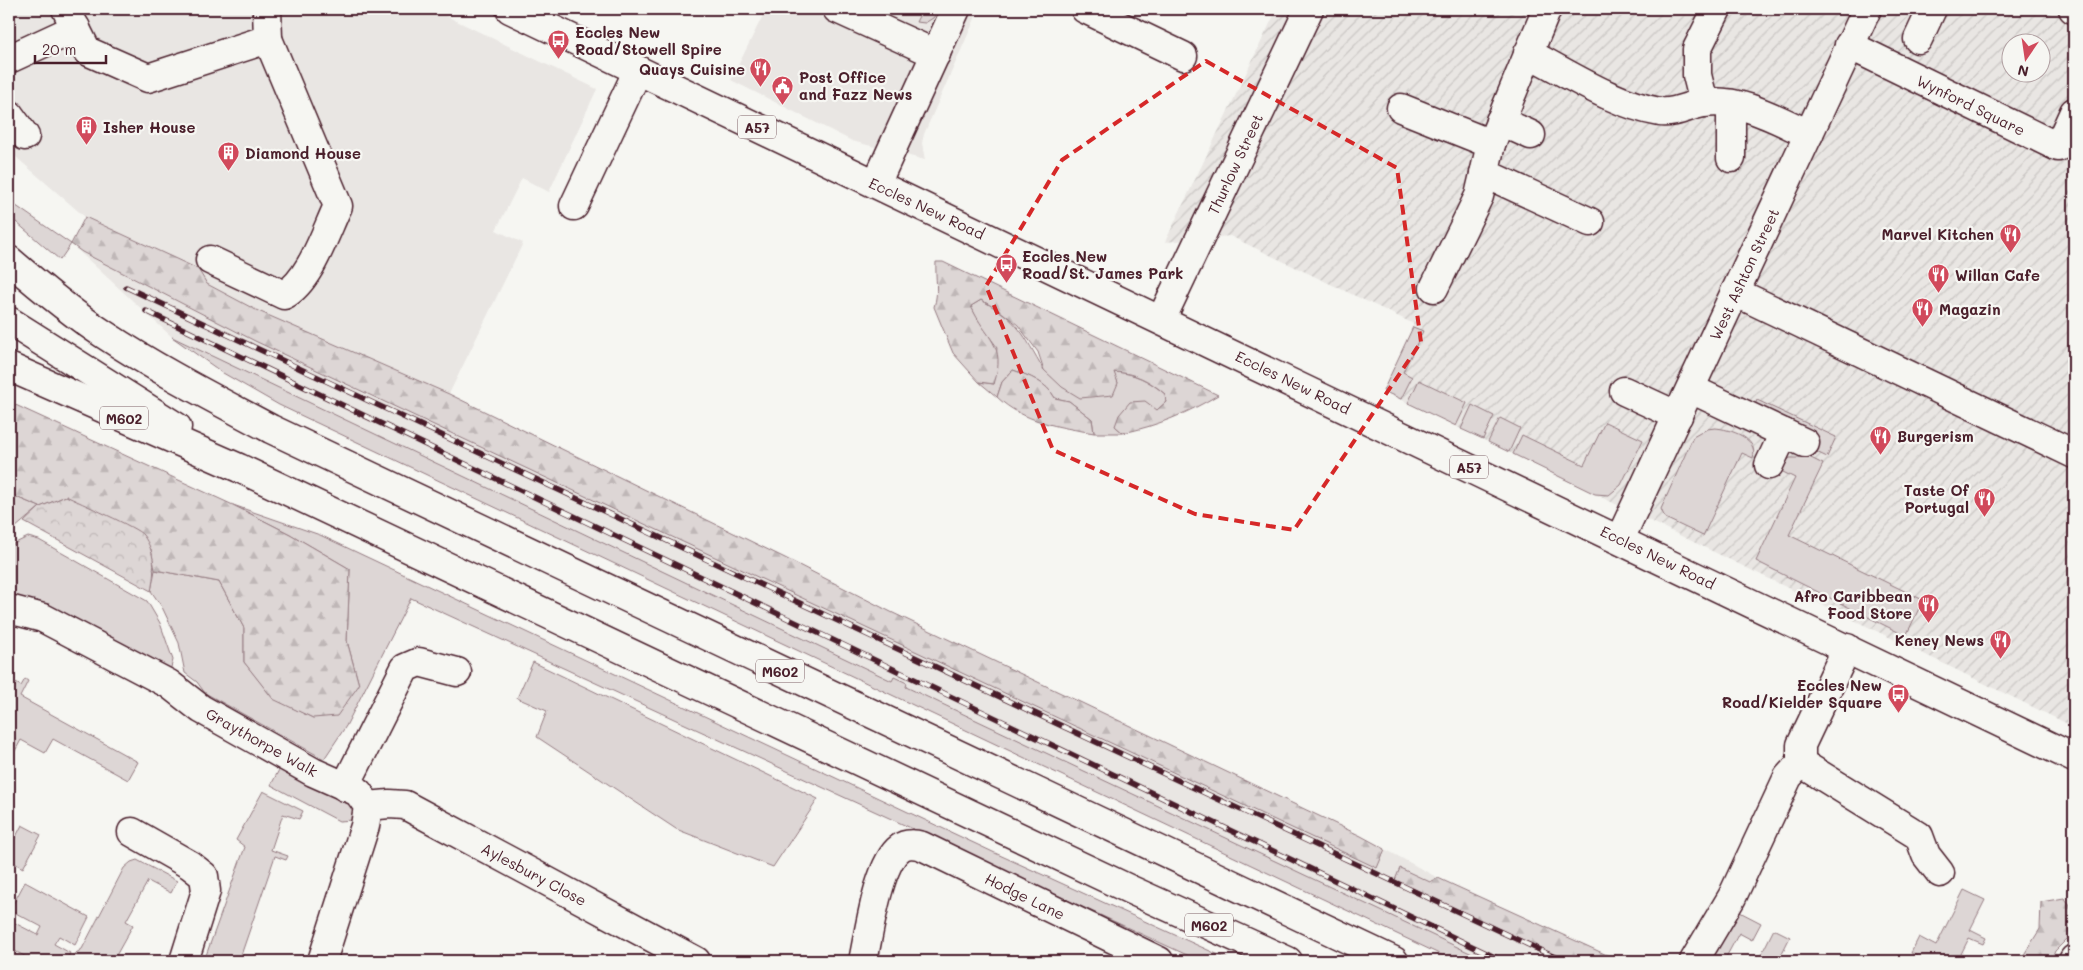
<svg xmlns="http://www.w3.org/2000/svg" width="2083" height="970" font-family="Mali,sans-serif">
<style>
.built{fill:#e9e6e3}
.industrial{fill:url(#industrial-furrows);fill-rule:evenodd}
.grass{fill:#ddd6d5;stroke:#947a80}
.forest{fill:url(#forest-firs);stroke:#947a80}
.park{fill:url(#park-crowns);stroke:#947a80}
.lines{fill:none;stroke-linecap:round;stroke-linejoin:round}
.minor-casing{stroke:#4a1f2b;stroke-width:31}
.major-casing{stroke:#4a1f2b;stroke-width:31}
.highway-casing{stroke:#4a1f2b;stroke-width:31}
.minor{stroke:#f6f6f2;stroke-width:28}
.major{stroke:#f6f6f2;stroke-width:28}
.highway{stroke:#f6f6f2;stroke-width:28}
.rail-casing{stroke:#4a1f2b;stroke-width:5.5}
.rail{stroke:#f6f6f2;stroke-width:4;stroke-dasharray:11;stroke-linecap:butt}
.marked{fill:none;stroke:#d62828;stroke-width:4;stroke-dasharray:10 6;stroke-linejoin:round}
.labels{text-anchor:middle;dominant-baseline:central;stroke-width:4.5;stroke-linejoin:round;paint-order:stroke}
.shield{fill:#f6f6f2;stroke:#7e6067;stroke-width:1}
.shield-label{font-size:14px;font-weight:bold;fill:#4a1f2b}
.poi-label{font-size:15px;font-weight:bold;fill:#4a1f2b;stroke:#f6f6f2;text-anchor:start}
.street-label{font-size:15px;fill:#4a1f2b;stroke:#f6f6f2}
</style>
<defs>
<pattern id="industrial-furrows" width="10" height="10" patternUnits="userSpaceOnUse" patternTransform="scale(1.25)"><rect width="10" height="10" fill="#e9e6e3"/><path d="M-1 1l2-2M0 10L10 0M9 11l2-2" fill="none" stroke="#c9c5c3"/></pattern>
<pattern id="forest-firs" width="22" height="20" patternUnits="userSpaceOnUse" patternTransform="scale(1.25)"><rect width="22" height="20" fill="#ddd6d5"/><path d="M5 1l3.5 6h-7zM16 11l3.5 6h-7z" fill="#bfb7b7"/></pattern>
<pattern id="park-crowns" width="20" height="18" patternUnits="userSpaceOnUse" patternTransform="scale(1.25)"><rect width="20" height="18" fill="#ddd6d5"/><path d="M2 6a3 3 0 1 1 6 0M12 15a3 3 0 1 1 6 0" fill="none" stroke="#bfb7b7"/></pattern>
</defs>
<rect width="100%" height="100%" fill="#f6f6f2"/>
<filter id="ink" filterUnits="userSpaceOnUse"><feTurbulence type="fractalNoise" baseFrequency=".02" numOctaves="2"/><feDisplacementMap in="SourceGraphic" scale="10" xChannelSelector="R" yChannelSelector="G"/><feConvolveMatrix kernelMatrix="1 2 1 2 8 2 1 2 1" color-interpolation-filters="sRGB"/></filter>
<g filter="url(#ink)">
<g class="built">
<polygon points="9,9 432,9 597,89 549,192 522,178 496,230 523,243 449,394 785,558 891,612 1361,836 1438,878 1620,961 1487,961 905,687 907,683 894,677 892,681 172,337 71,244 85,217 9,151"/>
<polygon points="766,9 968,9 977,14 924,134 922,143 925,160 852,141 731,80"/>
</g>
<path class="industrial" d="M1277 9H2074V727L1383 391 1414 324 1230 236 1165 242ZM2010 42H2040V72H2010Z"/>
<g class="grass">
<polygon points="918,9 939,9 933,18 925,23 916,22 920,14"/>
<polygon points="9,201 71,244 60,260 9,216"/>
<path d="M981 300C1019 320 1023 334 1044 370L1118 383 1113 372C1135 373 1148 380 1165 394L1166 402 1157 410 1115 426 1123 433H1094L1092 419 1069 401 1055 398C1046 382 1029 376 1013 370L1002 382 997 397 979 382 994 384 997 347 977 320 971 306Z"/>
<polygon points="1413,327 1423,331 1403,372 1412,377 1401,399 1383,391"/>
<polygon points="172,337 892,681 894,677 907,683 906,687 1487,961 1454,961 279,405 223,373"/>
<polygon points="1419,380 1467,403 1456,426 1408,403"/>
<polygon points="1757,400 1836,437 1827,457 1808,448 1754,407"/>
<polygon points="1472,405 1494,416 1483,439 1461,429"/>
<polygon points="1500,418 1520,428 1509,452 1488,442"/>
<polygon points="1605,422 1643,440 1621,485 1609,495 1595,494 1513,454 1522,435 1584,465"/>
<path d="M1715 428C1730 429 1759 438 1753 458L1742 453 1703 536 1665 518 1661 509 1693 437 1707 429Z"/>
<polygon points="1805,455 1823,464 1789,535 1923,600 1906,636 1756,561 1795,478 1777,469 1790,458 1803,458"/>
<polygon points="9,494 40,507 9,533"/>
<polygon points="233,505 320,535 995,853 1232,961 1200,961 411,598 346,726 324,759 205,693 197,682 185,673 179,643 162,607 151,591 155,570 219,582 244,628 244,662 273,698 313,718 359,685 347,641 350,569 290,534"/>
<polygon points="28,537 39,540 147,601 160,623 173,660 170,671 9,597 9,546"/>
<polygon points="533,662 818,799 773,867 676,829 537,737 547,711 517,698"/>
<polygon points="25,679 28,681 20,697 138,762 128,780 53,739 45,753 21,740 9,762 9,696 16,683 21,686"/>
<polygon points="281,766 344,800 352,808 354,820 339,821 271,785"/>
<polygon points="263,791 303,811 299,819 283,814 271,850 288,856 286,860 275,856 239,961 204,961 245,847 236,840"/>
<polygon points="22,825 41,835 23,868 9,860 9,850"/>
<polygon points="137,860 177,881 171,893 148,881 126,921 133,925 113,961 72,961 76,953 82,949 124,868 131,862"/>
<polygon points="25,882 89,917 75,945 59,936 54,944 70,953 66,961 34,961 9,948 9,920 38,935 42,927 10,910"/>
<polygon points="1964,890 1985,900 1970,930 1986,938 1983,944 1969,938 1958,960 1960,961 1927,961 1911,953 1919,937 1936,946"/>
<polygon points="1734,909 1761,923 1752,940 1739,933 1724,961 1709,961"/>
<polygon points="1774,929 1790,937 1778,961 1758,961"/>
</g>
<g class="forest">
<polygon points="85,217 198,269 207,284 256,310 449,394 785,558 891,612 1361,836 1385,849 1377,868 255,341 82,252 71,244"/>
<path d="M936 262H943L1218 395C1188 413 1157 426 1123 433L1115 426 1119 415 1130 402 1145 401 1157 410 1166 402 1165 394C1149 380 1135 373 1114 372L1118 383 1113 395 1080 398 1062 387 1044 370 1038 352 1018 325 999 310 981 300 971 306C986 340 1007 343 994 384L979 382 953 353 934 307C939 292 935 278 936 262Z"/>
<path d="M1013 370C1030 376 1046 382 1055 398L1069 401 1092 419 1094 433C1059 427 1023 422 997 397L1002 382Z"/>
<polygon points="9,402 233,505 290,534 350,569 347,641 359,685 337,716 313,718 273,699 244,662 244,628 219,582 155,570 151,549 66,496 40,507 9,494"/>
<polygon points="1400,868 1430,882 1438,878 1620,961 1568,961 1395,880"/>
<polygon points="2064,898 2074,909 2074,932 2055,951 2051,961 2020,961 2040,929 2041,902"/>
</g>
<path class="park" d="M66 496C78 502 138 528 143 535 156 552 155 572 151 591L24 522 40 507Z"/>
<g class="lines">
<defs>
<g id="minor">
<polyline points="66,9 87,51 148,78 268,39 267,9"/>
<polyline points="837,9 936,54"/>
<polyline points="1085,9 1183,56"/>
<polyline points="2073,9 2074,9"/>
<polyline points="1918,39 1932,9"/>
<polyline points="1849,45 2058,147 2074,112"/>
<path d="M1528 53C1569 74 1613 104 1660 112 1675 114 1690 105 1704 103 1741 98 1777 120 1809 134"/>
<polyline points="9,59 76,28"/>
<polyline points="1704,103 1697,75 1697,49 1717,9"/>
<polyline points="1401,108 1491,144"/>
<polyline points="9,114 25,136"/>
<polyline points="1500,121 1531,135"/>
<polyline points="1731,158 1731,104"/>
<polyline points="1484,173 1590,222"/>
<polyline points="876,184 956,9"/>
<polyline points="574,206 638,70"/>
<path d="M210 260 284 295C310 281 325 233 338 206L268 39"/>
<polyline points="1434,288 1479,196 1491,144 1547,9"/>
<polyline points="1735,292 2074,454"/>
<polyline points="1161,320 1309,9"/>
<polyline points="1691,389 1805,443"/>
<polyline points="1624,391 1678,416"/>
<polyline points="1769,465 1784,433"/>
<polyline points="1620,539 1867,9"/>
<polyline points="9,609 43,618 169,684 201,709 313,772 358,792 368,806 365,826 322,961"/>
<polyline points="1801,763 1919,836 1926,855 1940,873"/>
<polyline points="345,787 405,668 419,662 457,672"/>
<polyline points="368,806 389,804 405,805 696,961"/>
<polyline points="132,832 190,865 204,876 206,891 184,961"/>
<path d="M863 961C869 934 878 864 900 848 906 843 915 844 922 846L1159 961"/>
<polyline points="1694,961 1732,897 1788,777 1801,763 1801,745 1847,648"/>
<polyline points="2073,961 2074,959"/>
</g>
<polyline id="major" points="510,9 2074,758"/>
<g id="highway">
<path d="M9 260C39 286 71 313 105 335 158 370 215 399 271 429L1394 961"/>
<polyline points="9,321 177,427"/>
<polyline points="9,367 239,468 1131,890 1288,961"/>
</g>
</defs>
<use href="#minor" class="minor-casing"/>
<use href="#major" class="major-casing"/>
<use href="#highway" class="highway-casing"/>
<use href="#minor" class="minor"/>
<use href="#major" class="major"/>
<use href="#highway" class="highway"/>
<defs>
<g id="rail">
<polyline points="126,287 1563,961"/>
<polyline points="146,311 1503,961"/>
</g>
</defs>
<use href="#rail" class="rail-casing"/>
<use href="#rail" class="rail"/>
</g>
</g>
<path class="marked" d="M1206 61 1397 168 1421 342 1294 530 1195 514 1053 450 986 286 1062 160Z"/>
<defs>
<symbol id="bus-pin" viewBox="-11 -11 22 30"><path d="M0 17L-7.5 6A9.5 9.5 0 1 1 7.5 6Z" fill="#d1495b" stroke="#f6f6f2"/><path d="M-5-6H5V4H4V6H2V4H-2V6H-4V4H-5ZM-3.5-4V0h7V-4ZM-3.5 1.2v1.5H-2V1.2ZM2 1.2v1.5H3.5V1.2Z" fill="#fff"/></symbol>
<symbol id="restaurant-pin" viewBox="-11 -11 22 30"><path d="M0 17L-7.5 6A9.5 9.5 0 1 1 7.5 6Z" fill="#d1495b" stroke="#f6f6f2"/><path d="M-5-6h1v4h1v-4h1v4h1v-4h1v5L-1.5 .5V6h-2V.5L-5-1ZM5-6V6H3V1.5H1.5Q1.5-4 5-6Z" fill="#fff"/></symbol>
<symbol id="civic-pin" viewBox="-11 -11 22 30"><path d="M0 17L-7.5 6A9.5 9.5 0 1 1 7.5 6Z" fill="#d1495b" stroke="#f6f6f2"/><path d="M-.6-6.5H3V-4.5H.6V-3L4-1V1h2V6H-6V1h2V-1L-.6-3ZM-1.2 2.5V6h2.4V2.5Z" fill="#fff"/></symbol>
<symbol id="building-pin" viewBox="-11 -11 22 30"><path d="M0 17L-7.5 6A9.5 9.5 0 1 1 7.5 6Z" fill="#d1495b" stroke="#f6f6f2"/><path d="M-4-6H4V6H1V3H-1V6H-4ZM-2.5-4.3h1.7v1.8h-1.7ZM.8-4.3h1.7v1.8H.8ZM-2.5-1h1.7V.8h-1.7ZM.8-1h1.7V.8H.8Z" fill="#fff"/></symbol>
</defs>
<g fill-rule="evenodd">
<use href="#bus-pin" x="546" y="28" width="25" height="34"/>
<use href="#restaurant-pin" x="748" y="56" width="25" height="34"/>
<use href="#civic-pin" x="770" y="74" width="25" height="34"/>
<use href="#building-pin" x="74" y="114" width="25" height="34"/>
<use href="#building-pin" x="216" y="140" width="25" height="34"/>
<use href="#restaurant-pin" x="1998" y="222" width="25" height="34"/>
<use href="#bus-pin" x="994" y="252" width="25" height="34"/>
<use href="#restaurant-pin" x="1926" y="262" width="25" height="34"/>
<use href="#restaurant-pin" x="1910" y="296" width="25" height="34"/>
<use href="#restaurant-pin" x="1868" y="424" width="25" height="34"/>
<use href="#restaurant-pin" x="1972" y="486" width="25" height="34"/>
<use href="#restaurant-pin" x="1916" y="592" width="25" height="34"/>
<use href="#restaurant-pin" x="1988" y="628" width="25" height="34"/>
<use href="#bus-pin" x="1886" y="682" width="25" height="34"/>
</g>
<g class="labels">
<g class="shield">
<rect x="738" y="115.5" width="38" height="23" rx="4"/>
<rect x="100" y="406.5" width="48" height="23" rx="4"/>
<rect x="1450" y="455.5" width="38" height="23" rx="4"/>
<rect x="756" y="659.5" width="48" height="23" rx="4"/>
<rect x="1185" y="913.5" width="48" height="23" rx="4"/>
</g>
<g class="shield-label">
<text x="757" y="127">A57</text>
<text x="124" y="418">M602</text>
<text x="1469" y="467">A57</text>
<text x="780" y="671">M602</text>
<text x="1209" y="925">M602</text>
</g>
<g class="poi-label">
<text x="575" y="32">Eccles New<tspan x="575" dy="17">Road/Stowell Spire</tspan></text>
<text x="745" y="69" text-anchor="end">Quays Cuisine</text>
<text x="799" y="77">Post Office<tspan x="799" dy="17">and Fazz News</tspan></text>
<text x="103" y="127">Isher House</text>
<text x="245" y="153">Diamond House</text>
<text x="1994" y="234" text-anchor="end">Marvel Kitchen</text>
<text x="1022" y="256">Eccles New<tspan x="1022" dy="17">Road/St. James Park</tspan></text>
<text x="1955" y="275">Willan Cafe</text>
<text x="1939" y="309">Magazin</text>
<text x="1897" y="436">Burgerism</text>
<text x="1969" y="490" text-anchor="end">Taste Of<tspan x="1969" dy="17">Portugal</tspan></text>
<text x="1912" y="596" text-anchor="end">Afro Caribbean<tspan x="1912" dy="17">Food Store</tspan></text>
<text x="1984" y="640" text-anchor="end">Keney News</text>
<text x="1882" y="685" text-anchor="end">Eccles New<tspan x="1882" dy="17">Road/Kielder Square</tspan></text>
</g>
<g class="street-label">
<text transform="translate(1971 105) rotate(26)">Wynford Square</text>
<text transform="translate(1235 164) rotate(-65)">Thurlow Street</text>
<text transform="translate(927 208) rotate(25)">Eccles New Road</text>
<text transform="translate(1744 274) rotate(-65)">West Ashton Street</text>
<text transform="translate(1293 382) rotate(26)">Eccles New Road</text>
<text transform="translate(1658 557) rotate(26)">Eccles New Road</text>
<text transform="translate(262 742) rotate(29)">Graythorpe Walk</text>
<text transform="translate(534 874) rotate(28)">Aylesbury Close</text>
<text transform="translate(1025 896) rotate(26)">Hodge Lane</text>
</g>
</g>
<rect width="2083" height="970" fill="none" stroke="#f6f6f2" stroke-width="30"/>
<rect x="15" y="15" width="2053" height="940" fill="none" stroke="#4a1f2b" stroke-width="2" filter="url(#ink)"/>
<g transform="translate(2026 58) rotate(193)"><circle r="24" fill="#f6f6f2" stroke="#b1a0a2"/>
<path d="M0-4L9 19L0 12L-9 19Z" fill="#d1495b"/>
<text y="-8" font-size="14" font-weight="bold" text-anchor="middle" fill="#4a1f2b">N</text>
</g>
<path d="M35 55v8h71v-8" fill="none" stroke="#4a1f2b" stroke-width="2.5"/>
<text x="42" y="55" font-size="15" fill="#4a1f2b" stroke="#f6f6f2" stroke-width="4" paint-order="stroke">20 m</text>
</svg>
